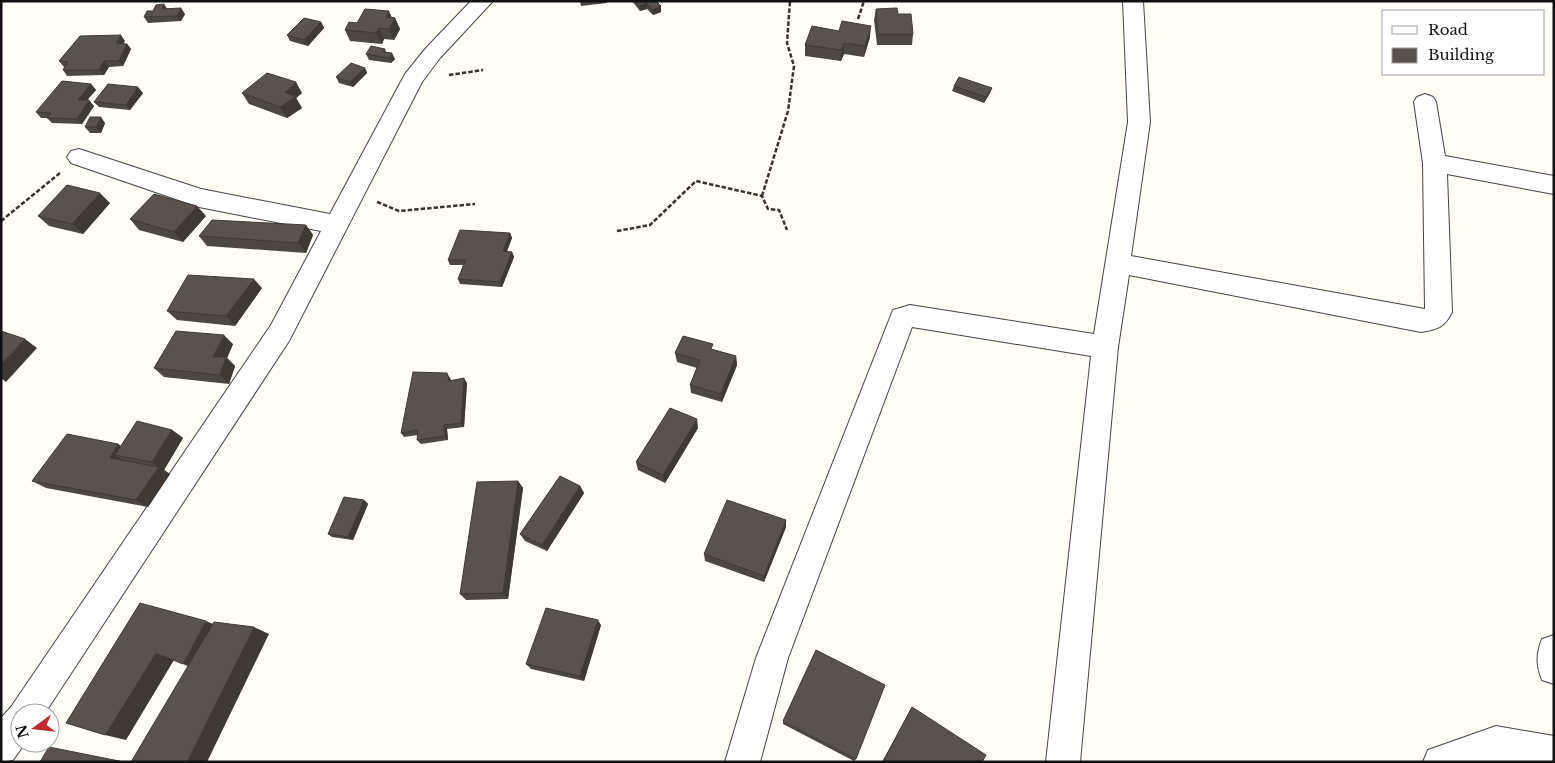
<svg xmlns="http://www.w3.org/2000/svg" width="1555" height="763" font-family="'Libre Baskerville',serif">
<style>
.lines{fill:none;stroke-linecap:round;stroke-linejoin:round}
.minor-casing{stroke:#444;stroke-width:2}
.path{stroke:#333;stroke-width:2.5;stroke-dasharray:4.5 2;stroke-linecap:butt}
.minor{fill:#fff;fill-rule:evenodd}
.wall{fill:#4d4742}
.shaded-wall{fill:#3f3936}
.building{fill:#5a524d;stroke:#3f3936}
</style>
<rect width="100%" height="100%" fill="#fffdf5"/>
<g class="lines">
<defs>
<g id="minor">
<polygon points="471,1 493,1 440,58 422,82 289,341 45,713 20,713 20,743 25,743 13,760 1,762 1,718 11,707 271,325 321,231 199,207 71,163 67,157 71,151 79,149 201,189 330,214 405,74 426,48"/>
<path d="M1123 1H1143L1150 122 1131 256 1425 309 1423 163 1414 102 1417 97 1425 94 1433 97 1436 102 1445 156 1554 176V194L1447 174 1452 312C1444 328 1438 329 1421 332L1129 275 1118 347 1080 762H1046L1091 356 912 327 788 658 760 762H725L756 658 893 310 910 305 1094 334 1128 122Z"/>
<path d="M1554 635V684L1542 680C1536 665 1536 654 1542 639Z"/>
<polygon points="1496,726 1554,736 1554,762 1423,762 1428,750"/>
</g>
</defs>
<use href="#minor" class="minor-casing"/>
<g class="path">
<polyline points="858,19 864,1"/>
<polyline points="449,75 483,70"/>
<polyline points="762,196 788,111 794,66 787,43 790,1"/>
<polyline points="377,202 399,211 475,204"/>
<polyline points="1,221 60,173"/>
<polyline points="617,231 650,225 696,181 762,196 768,209 779,210 787,230"/>
</g>
<use href="#minor" class="minor"/>
</g>
<g class="wall">
<polygon points="580,1 607,1 607,3 581,6"/>
<polygon points="632,1 656,1 661,6 661,12 653,15 647,9 640,11"/>
<polygon points="167,9 185,14 181,21 148,23 144,17"/>
<polygon points="876,9 913,34 912,45 877,45 874,20"/>
<polygon points="392,17 395,18 400,29 394,40 384,39 382,44 350,41 345,30 357,23"/>
<polygon points="321,22 324,28 308,46 290,41 287,35"/>
<polygon points="870,37 864,57 844,54 841,61 805,56 805,45"/>
<polygon points="125,41 123,44 127,44 131,49 123,66 109,67 104,75 67,76 63,70 64,67 59,61"/>
<polygon points="385,49 386,52 395,59 391,63 369,60 366,54"/>
<polygon points="365,68 367,73 353,87 339,83 336,77"/>
<polygon points="91,84 96,90 87,100 94,106 82,124 52,123 47,118 41,118 36,112"/>
<polygon points="954,86 992,88 990,93 984,103 952,91"/>
<polygon points="143,93 130,110 99,107 94,102"/>
<polygon points="242,93 302,93 296,98 302,108 287,118 249,104"/>
<polygon points="105,123 101,133 90,133 85,127"/>
<polygon points="110,203 83,234 49,226 38,216"/>
<polygon points="206,216 183,242 139,230 130,219"/>
<polygon points="306,225 313,235 306,253 207,246 199,236"/>
<polygon points="510,233 512,238 507,251 512,252 514,257 502,287 460,284 458,279 463,265 450,265 448,260"/>
<polygon points="262,288 235,326 177,320 167,311"/>
<polygon points="233,344 227,358 235,366 229,384 164,377 154,368"/>
<polygon points="714,350 736,356 737,365 722,402 691,393 690,385 697,368 677,362 675,353"/>
<polygon points="450,378 451,380 467,383 464,427 447,429 448,440 421,444 417,440 418,435 404,437 401,433"/>
<polygon points="698,428 665,483 638,470 636,462"/>
<polygon points="172,430 183,438 164,470 170,474 148,507 46,488 32,481 118,444 121,446"/>
<polygon points="518,481 523,488 508,599 466,600 460,594"/>
<polygon points="580,486 584,493 547,551 525,541 520,534"/>
<polygon points="364,500 368,504 353,540 332,537 328,534"/>
<polygon points="786,520 786,527 764,582 705,561 704,554"/>
<polygon points="601,625 584,681 531,669 526,664"/>
<polygon points="912,707 982,762 882,762"/>
<polygon points="783,721 856,759 854,761 783,724"/>
</g>
<g class="shaded-wall">
<polygon points="647,3 647,9 640,11 639,6"/>
<polygon points="164,4 168,10 162,9"/>
<polygon points="661,6 661,12 653,15 652,10"/>
<polygon points="181,8 185,14 181,21 177,16"/>
<polygon points="389,11 393,20 395,18 400,29 394,40 389,29 386,17"/>
<polygon points="321,22 324,28 308,46 304,40"/>
<polygon points="871,26 870,37 864,57 865,46"/>
<polygon points="379,28 384,39 382,44 376,33"/>
<polygon points="121,35 125,41 120,49 116,43"/>
<polygon points="844,43 844,54 841,61 842,50"/>
<polygon points="127,44 131,49 123,66 119,61"/>
<polygon points="392,53 395,59 391,63 389,58"/>
<polygon points="104,61 109,67 104,75 99,70"/>
<polygon points="365,68 367,73 353,87 350,82"/>
<polygon points="296,82 302,93 296,98 302,108 287,118 280,107 285,92"/>
<polygon points="91,84 96,90 83,105 78,100"/>
<polygon points="138,87 143,93 130,110 126,105"/>
<polygon points="992,88 990,93 984,103 986,97"/>
<polygon points="89,100 94,106 82,124 77,119"/>
<polygon points="101,117 105,123 101,133 96,127"/>
<polygon points="100,193 110,203 83,234 72,224"/>
<polygon points="197,206 206,216 183,242 174,232"/>
<polygon points="306,225 313,235 306,253 298,243"/>
<polygon points="510,233 512,238 505,256 503,251"/>
<polygon points="512,252 514,257 502,287 500,282"/>
<polygon points="254,279 262,288 235,326 226,316"/>
<polygon points="224,335 233,344 227,358 235,366 229,384 220,375 213,357"/>
<polygon points="25,339 37,348 6,382 1,378 1,364"/>
<polygon points="736,356 737,365 722,402 721,394"/>
<polygon points="447,373 450,378 451,385 449,381"/>
<polygon points="464,378 467,383 464,427 461,423"/>
<polygon points="697,419 698,428 665,483 663,475"/>
<polygon points="444,425 447,429 448,440 445,436"/>
<polygon points="172,430 183,438 164,470 170,474 148,507 136,500 159,467 152,462"/>
<polygon points="118,444 129,452 115,455 124,461 110,458"/>
<polygon points="518,481 523,488 508,599 503,593"/>
<polygon points="580,486 584,493 547,551 542,545"/>
<polygon points="364,500 368,504 353,540 348,537"/>
<polygon points="786,520 786,527 764,582 764,576"/>
<polygon points="598,620 601,625 584,681 580,676"/>
<polygon points="206,621 222,628 200,671 183,664"/>
<polygon points="254,627 269,634 207,762 187,762"/>
<polygon points="156,653 174,660 126,740 105,735"/>
</g>
<g class="building">
<polygon points="635,1 656,1 661,6 652,10 647,3 639,6"/>
<polygon points="164,4 162,9 181,8 177,16 144,17 147,11 153,11 156,5"/>
<polygon points="897,8 898,14 911,14 913,34 878,34 876,9"/>
<polygon points="365,9 389,11 386,17 395,18 389,29 379,28 376,33 345,30 349,22 357,23"/>
<polygon points="304,18 321,22 304,40 287,35"/>
<polygon points="842,21 871,26 865,46 844,43 842,50 805,45 812,26 839,31"/>
<polygon points="121,35 116,43 127,44 119,61 104,61 99,70 63,70 68,62 59,61 80,36"/>
<polygon points="371,46 385,49 383,52 392,53 389,58 366,54"/>
<polygon points="351,63 365,68 350,82 336,77"/>
<polygon points="267,73 296,82 285,92 296,97 280,107 242,93"/>
<polygon points="959,77 992,88 986,97 954,86"/>
<polygon points="62,81 91,84 78,100 89,100 77,119 47,118 51,113 36,112"/>
<polygon points="108,84 138,87 126,105 94,102"/>
<polygon points="90,117 101,117 96,127 85,127"/>
<polygon points="67,185 100,193 72,224 38,216"/>
<polygon points="154,194 197,206 174,232 130,219"/>
<polygon points="212,220 306,225 298,243 199,236"/>
<polygon points="460,230 510,233 503,251 512,252 500,282 458,279 466,260 448,260"/>
<polygon points="188,275 254,279 226,316 167,311"/>
<polygon points="1,331 25,339 1,364"/>
<polygon points="176,331 224,335 213,357 226,357 220,375 154,368"/>
<polygon points="683,336 713,344 711,349 736,356 721,394 690,385 700,360 675,353"/>
<polygon points="413,372 447,373 449,381 464,378 461,423 444,425 445,436 417,440 418,430 401,433"/>
<polygon points="670,408 697,419 663,475 636,462"/>
<polygon points="137,421 172,430 152,462 115,455"/>
<polygon points="67,434 118,444 110,458 159,467 136,500 32,481"/>
<polygon points="560,476 580,486 542,545 520,534"/>
<polygon points="518,481 503,593 460,594 477,482"/>
<polygon points="344,497 364,500 348,537 328,534"/>
<polygon points="727,500 786,520 764,576 704,554"/>
<polygon points="140,603 206,621 183,664 156,653 105,735 66,723"/>
<polygon points="546,608 598,620 580,676 526,664"/>
<polygon points="214,622 254,627 187,762 131,762"/>
<polygon points="816,650 885,685 856,759 783,721"/>
<polygon points="912,707 986,755 982,762 883,762"/>
<polygon points="49,747 124,762 40,762"/>
</g>
<rect width="1555" height="763" fill="none" stroke="#111111" stroke-width="5"/>
<rect x="1382" y="10" width="162" height="65" fill="#ffffff" stroke="#a0a0a0"/>
<rect x="1392" y="26" width="25" height="8" fill="#ffffff" stroke="#a0a0a0"/>
<text x="1428" y="35" font-size="15" fill="#111111">Road</text>
<rect x="1392" y="48" width="25" height="15" fill="#5a524d" stroke="#a0a0a0"/>
<text x="1428" y="60" font-size="15" fill="#111111">Building</text>
<g transform="translate(35 728) rotate(255)"><circle r="24" fill="#ffffff" stroke="#a0a0a0"/>
<path d="M0-4L9 19L0 12L-9 19Z" fill="#c4262e"/>
<text y="-8" font-size="14" font-weight="bold" text-anchor="middle" fill="#111111">N</text>
</g>
</svg>
